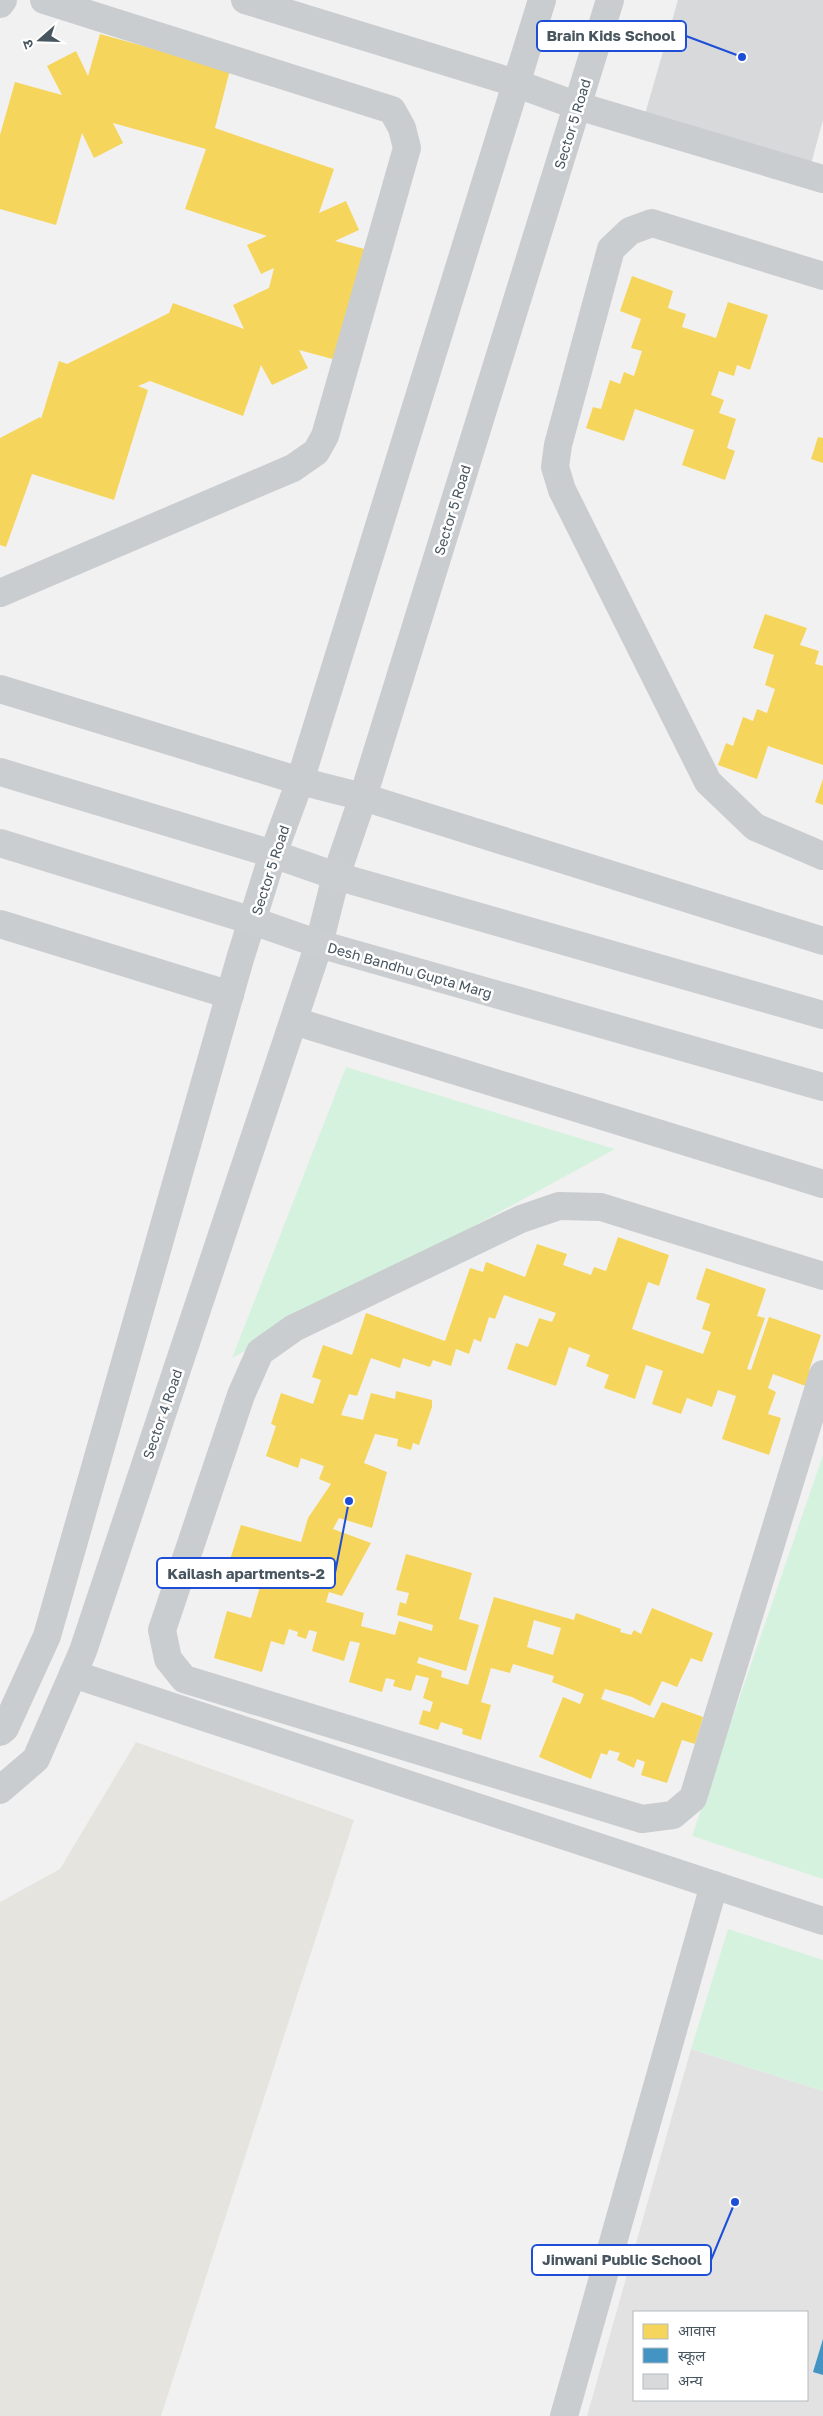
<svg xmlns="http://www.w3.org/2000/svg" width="823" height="2416" font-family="'Golos Text','Noto Sans Devanagari',sans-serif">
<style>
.commercial{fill:#e6e4df}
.education{fill:#e3e2e3;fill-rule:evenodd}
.green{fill:#d5f2de}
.homes{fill:#f6d55c;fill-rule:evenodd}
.schools{fill:#4393c3}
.building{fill:#d8d9da}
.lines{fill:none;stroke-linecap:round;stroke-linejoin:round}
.street{stroke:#cacdd0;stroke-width:28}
.secondary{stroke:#cbced1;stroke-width:28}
.labels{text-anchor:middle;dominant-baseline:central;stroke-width:5;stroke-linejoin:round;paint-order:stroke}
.street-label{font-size:14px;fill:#47555f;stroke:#fff}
.leader{fill:none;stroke:#1d4ed8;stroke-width:2}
.callout-dot{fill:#1d4ed8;stroke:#fff;stroke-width:2}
.callout{fill:#fff;stroke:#1d4ed8;stroke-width:2}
.callout-label{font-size:15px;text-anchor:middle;font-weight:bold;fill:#47555f}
</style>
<rect width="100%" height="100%" fill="#f2f1f1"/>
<polygon class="commercial" points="136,1742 354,1820 161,2416 0,2416 0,1902 60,1869"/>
<path class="education" d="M691 2049 823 2091V2416H587ZM634 2312H807V2400H634Z"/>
<g class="green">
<polygon points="346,1067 615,1149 232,1358"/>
<polygon points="823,1455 823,1879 692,1836"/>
<polygon points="728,1929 823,1960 823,2091 691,2049"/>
</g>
<g class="homes">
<polygon points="100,34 230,70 215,128 334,169 319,213 346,201 359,230 335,241 368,250 340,361 299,350 308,368 272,385 261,365 243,416 150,381 138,386 148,390 114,500 32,474 6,547 0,545 0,438 40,417 41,419 59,361 67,364 169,313 173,303 244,329 233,305 269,288 274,268 261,274 247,245 267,236 185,209 206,149 113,123 123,143 94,158 82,133 56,225 0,209 0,135 15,82 62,95 47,66 76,51 88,76"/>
<polygon points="632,276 673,291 668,308 686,314 682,327 716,338 728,302 768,315 750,370 737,365 734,376 719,371 711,395 724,400 719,413 736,419 727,448 735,451 725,480 682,465 694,430 635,409 624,441 586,428 593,407 601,409 610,380 620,384 624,372 634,376 642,351 631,348 641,319 620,311"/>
<polygon points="818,437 823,438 823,463 811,459"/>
<polygon points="765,614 807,628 800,645 819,651 815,664 823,666 823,765 768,746 757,779 718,765 726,743 733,746 743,717 753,721 757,709 767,713 775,689 765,685 774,655 753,648"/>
<polygon points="823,779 823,805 815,802"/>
<path d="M618 1237 669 1255 659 1286 648 1282 632 1329 703 1354 711 1332 702 1329 710 1304 696 1299 706 1268 766 1289 757 1316 765 1318 747 1369 751 1370 769 1317 821 1335 809 1370 816 1373 811 1388 773 1374 768 1388 776 1392 768 1414 781 1418 769 1455 722 1439 736 1396 718 1390 712 1407 687 1398 681 1414 652 1404 663 1371 646 1365 635 1399 604 1388 609 1375 586 1366 590 1355 569 1347 556 1386 507 1369 516 1343 528 1347 539 1318 552 1322 556 1313 504 1295 495 1319 489 1317 481 1342 474 1339 469 1354 456 1349 451 1366 433 1360 430 1367 403 1358 400 1368 371 1358 357 1396 349 1394 341 1415 363 1420 371 1393 395 1399 396 1391 432 1400V1407L419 1445 413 1443 411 1450 397 1446 398 1439 375 1434 364 1463 387 1472 372 1528 339 1518 333 1529 371 1543 342 1596 329 1592 326 1602 364 1613 361 1626 395 1635 399 1621 432 1631 433 1625 397 1615 400 1602 406 1604 409 1593 396 1590 406 1554 472 1573 459 1619 479 1625 466 1671 419 1657 417 1663 442 1671 441 1677 468 1685 494 1597 574 1620 576 1613 621 1629 620 1632 631 1635 634 1630 641 1634 652 1608 713 1633 702 1662 691 1658 677 1687 662 1681 650 1706 632 1697 605 1689 601 1699 654 1718 662 1702 703 1717 695 1744 682 1740 667 1783 641 1775 645 1762 637 1759 634 1768 617 1760 620 1753 609 1750 607 1755 601 1753 591 1779 539 1757 563 1697 580 1704 584 1694 552 1682 554 1676 513 1664 510 1673 491 1668 481 1702 491 1705 481 1740 462 1734 463 1729 441 1722 438 1730 419 1724 423 1710 430 1712 433 1702 423 1698 429 1678 416 1675 411 1691 393 1686 395 1680 386 1678 382 1692 349 1682 360 1643 350 1641 344 1661 312 1651 317 1632 309 1630 306 1639 297 1636 298 1632 289 1629 284 1645 271 1641 262 1672 214 1658 227 1611 251 1618 263 1576 228 1566 241 1525 301 1542 308 1518 331 1484 319 1479 324 1466 301 1458 298 1468 266 1456 276 1426 271 1424 281 1393 313 1404 321 1380 312 1377 323 1345 352 1355 366 1313 445 1341 470 1268 483 1272 486 1262 525 1277 537 1244 567 1254 563 1265 591 1275 594 1267 606 1271ZM534 1620 561 1628 553 1655 527 1647Z"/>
</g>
<polygon class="schools" points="823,2339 823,2375 813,2372"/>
<polygon class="building" points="678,0 823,0 823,120 811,164 645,114"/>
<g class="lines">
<g class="street">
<polyline points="245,0 515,83 578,106 823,179"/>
<polyline points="0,4 3,0"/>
<polyline points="823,276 652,223 630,231 611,249 558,445 555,467 562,490 708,782 755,827 823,856"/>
<polyline points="0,593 293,468 316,452 325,436 407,148 402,128 392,110 44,0"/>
<polyline points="0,689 300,781 363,797 823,941"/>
<polyline points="0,924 230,995"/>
<polyline points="294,1021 823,1184"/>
<polyline points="823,1276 601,1207 559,1206 521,1219 294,1328 260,1352 241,1395 162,1630 168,1659 184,1679 642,1819 673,1815 693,1798 823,1374"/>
<polyline points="73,1674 823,1921"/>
<polyline points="0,1732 5,1728 47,1636 240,959 273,854 300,781 542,0"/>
<polyline points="0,1790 36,1759 83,1651 319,944 336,876 363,797 610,0"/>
<polyline points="564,2416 714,1885"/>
</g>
<g class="secondary">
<polyline points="0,772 273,854 336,876 823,1015"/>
<polyline points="0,843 253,921 319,944 823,1087"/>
</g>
</g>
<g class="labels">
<g class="street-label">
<text transform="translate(572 124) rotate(-73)">Sector 5 Road</text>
<text transform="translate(452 510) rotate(-73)">Sector 5 Road</text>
<text transform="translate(270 870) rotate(-72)">Sector 5 Road</text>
<text transform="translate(410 970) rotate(16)">Desh Bandhu Gupta Marg</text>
<text transform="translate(162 1414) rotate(-71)">Sector 4 Road</text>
</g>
</g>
<path class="leader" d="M742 57L686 36M349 1501L335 1573M735 2202L711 2260"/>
<g class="callout-dot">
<circle cx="742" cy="57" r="5"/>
<circle cx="349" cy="1501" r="5"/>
<circle cx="735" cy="2202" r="5"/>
</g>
<g class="callout">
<rect x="537" y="21" width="149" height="30" rx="5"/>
<rect x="157" y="1558" width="178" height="30" rx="5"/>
<rect x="532" y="2245" width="179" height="30" rx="5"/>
</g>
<g class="callout-label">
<text x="611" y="41">Brain Kids School</text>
<text x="246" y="1579">Kailash apartments-2</text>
<text x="622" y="2265">Jinwani Public School</text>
</g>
<rect x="633" y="2311" width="175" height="90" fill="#ffffff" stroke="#b5bbbf"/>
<rect x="643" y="2324" width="25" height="15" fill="#f6d55c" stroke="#b5bbbf"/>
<text x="678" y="2336" font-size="15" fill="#47555f">आवास</text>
<rect x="643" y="2348" width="25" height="15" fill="#4393c3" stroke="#b5bbbf"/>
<text x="678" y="2361" font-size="15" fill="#47555f">स्कूल</text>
<rect x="643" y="2374" width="25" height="15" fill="#d8d9da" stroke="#b5bbbf"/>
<text x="678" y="2386" font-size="15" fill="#47555f">अन्य</text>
<g transform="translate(40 40) rotate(250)" stroke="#ffffff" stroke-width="4" paint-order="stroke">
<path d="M0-4L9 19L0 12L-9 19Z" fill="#47555f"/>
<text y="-8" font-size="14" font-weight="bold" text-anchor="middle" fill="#47555f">उ</text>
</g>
</svg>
